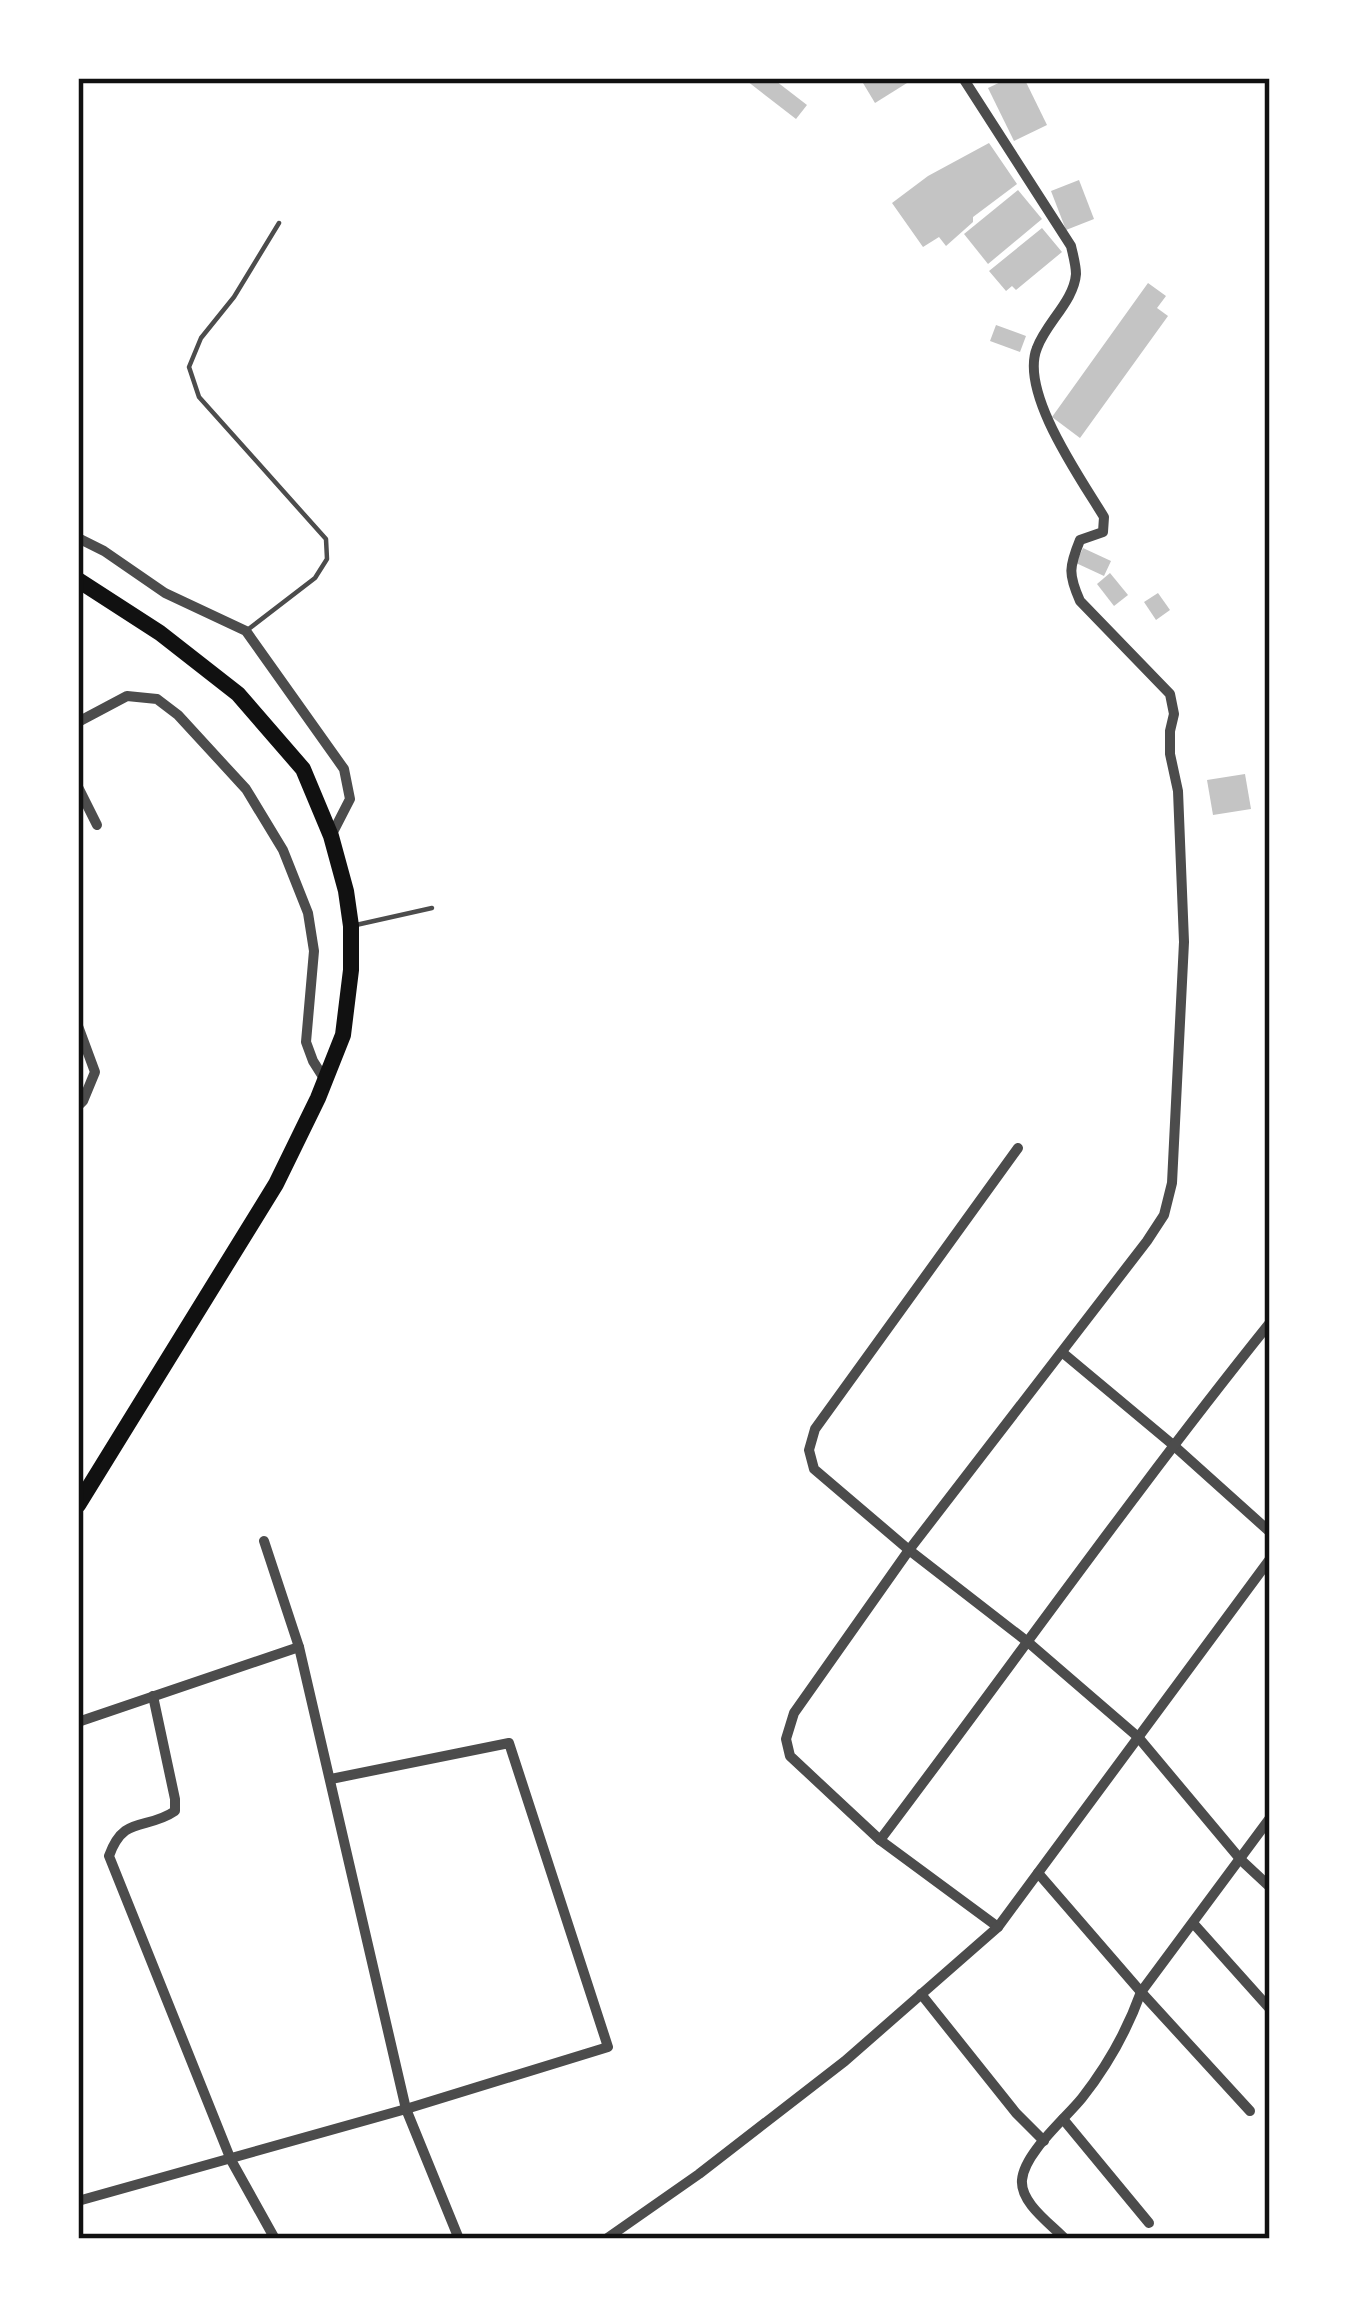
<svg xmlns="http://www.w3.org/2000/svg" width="1348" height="2317" font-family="'Playfair Display',serif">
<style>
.building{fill:#c4c4c4}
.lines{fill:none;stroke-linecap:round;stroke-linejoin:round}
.service{stroke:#4c4c4c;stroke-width:4.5}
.minor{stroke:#4c4c4c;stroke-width:10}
.trunk{stroke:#111;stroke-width:16}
.neatline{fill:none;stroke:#111;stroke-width:4.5}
</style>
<rect width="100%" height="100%" fill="#fff"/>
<g class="building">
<polygon points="750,78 772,78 807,105 796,119 747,81"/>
<polygon points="860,78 915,78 875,103"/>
<polygon points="1009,78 1024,78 1047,125 1014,141 988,88"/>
<polygon points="989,143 1017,184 973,217 973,222 946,246 939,237 923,247 892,203 928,176"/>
<polygon points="1079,180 1094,219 1066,230 1051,191"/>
<polygon points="1018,190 1042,219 988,264 964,234"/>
<polygon points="1042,228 1062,252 1016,290 1012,286 1006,291 989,271"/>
<polygon points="1148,283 1166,296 1157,308 1168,316 1080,438 1052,417"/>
<polygon points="996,325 1026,336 1020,352 990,341"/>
<polygon points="1083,548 1111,561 1104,576 1076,563"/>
<polygon points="1110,573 1128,595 1114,606 1097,584"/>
<polygon points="1158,593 1170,610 1156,620 1144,602"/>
<polygon points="1245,774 1251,809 1213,815 1207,780"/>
</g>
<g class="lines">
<g class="service">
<polyline points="246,631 315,578 327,559 326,539 199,397 189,367 201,338 234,297 279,223"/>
<polyline points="356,925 432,908"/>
</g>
<g class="minor">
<path d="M963 78 1071 246C1073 255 1076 265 1076 274 1074 301 1046 323 1037 348 1019 392 1081 479 1104 517L1103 532 1080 540C1069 567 1068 574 1080 601L1170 694 1174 714 1170 731V754L1178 791 1184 942 1172 1183 1164 1215 1147 1241 909 1550 794 1713 786 1739 790 1756 880 1840 998 1927"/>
<polyline points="78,538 104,551 165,593 246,631 344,769 350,799 331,836"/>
<polyline points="78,722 127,696 157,699 178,715 246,789 283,850 308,913 314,951 306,1042 313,1061 325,1080"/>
<polyline points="78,787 97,825"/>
<polyline points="78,1026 95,1072 83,1101 78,1106"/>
<polyline points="1018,1148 815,1429 809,1450 814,1469 909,1550 1029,1643 1138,1737 1241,1860 1270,1887"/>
<polyline points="1063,1353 1172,1444 1270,1532"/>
<polyline points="264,1541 299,1647 406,2109 459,2239"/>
<path d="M153 1696 175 1799V1811C146 1831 124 1814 109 1856L231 2160 275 2239"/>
<polyline points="78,1722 299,1647"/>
<path d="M880 1840C1010 1668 1134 1492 1269 1324"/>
<polyline points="1038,1873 1141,1992 1250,2111"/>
<polyline points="1193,1923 1270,2009"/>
<polyline points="921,1994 1016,2113 1044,2141"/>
<polyline points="1063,2119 1149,2223"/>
<polyline points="78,2201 406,2109 608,2047 509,1743 331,1779"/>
<polyline points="606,2239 699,2174 845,2061 998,1927 1270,1559"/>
<path d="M1065 2239C1051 2224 1020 2203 1022 2180 1024 2153 1066 2118 1082 2098 1108 2065 1127 2031 1141 1992L1270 1818"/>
</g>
<polyline class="trunk" points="78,580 160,633 238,694 303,769 331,836 346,891 351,926 351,970 343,1035 318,1098 276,1184 78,1505"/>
</g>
<rect width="1348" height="2317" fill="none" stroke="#ffffff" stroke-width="162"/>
<rect x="81" y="81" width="1186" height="2155" class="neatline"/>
</svg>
